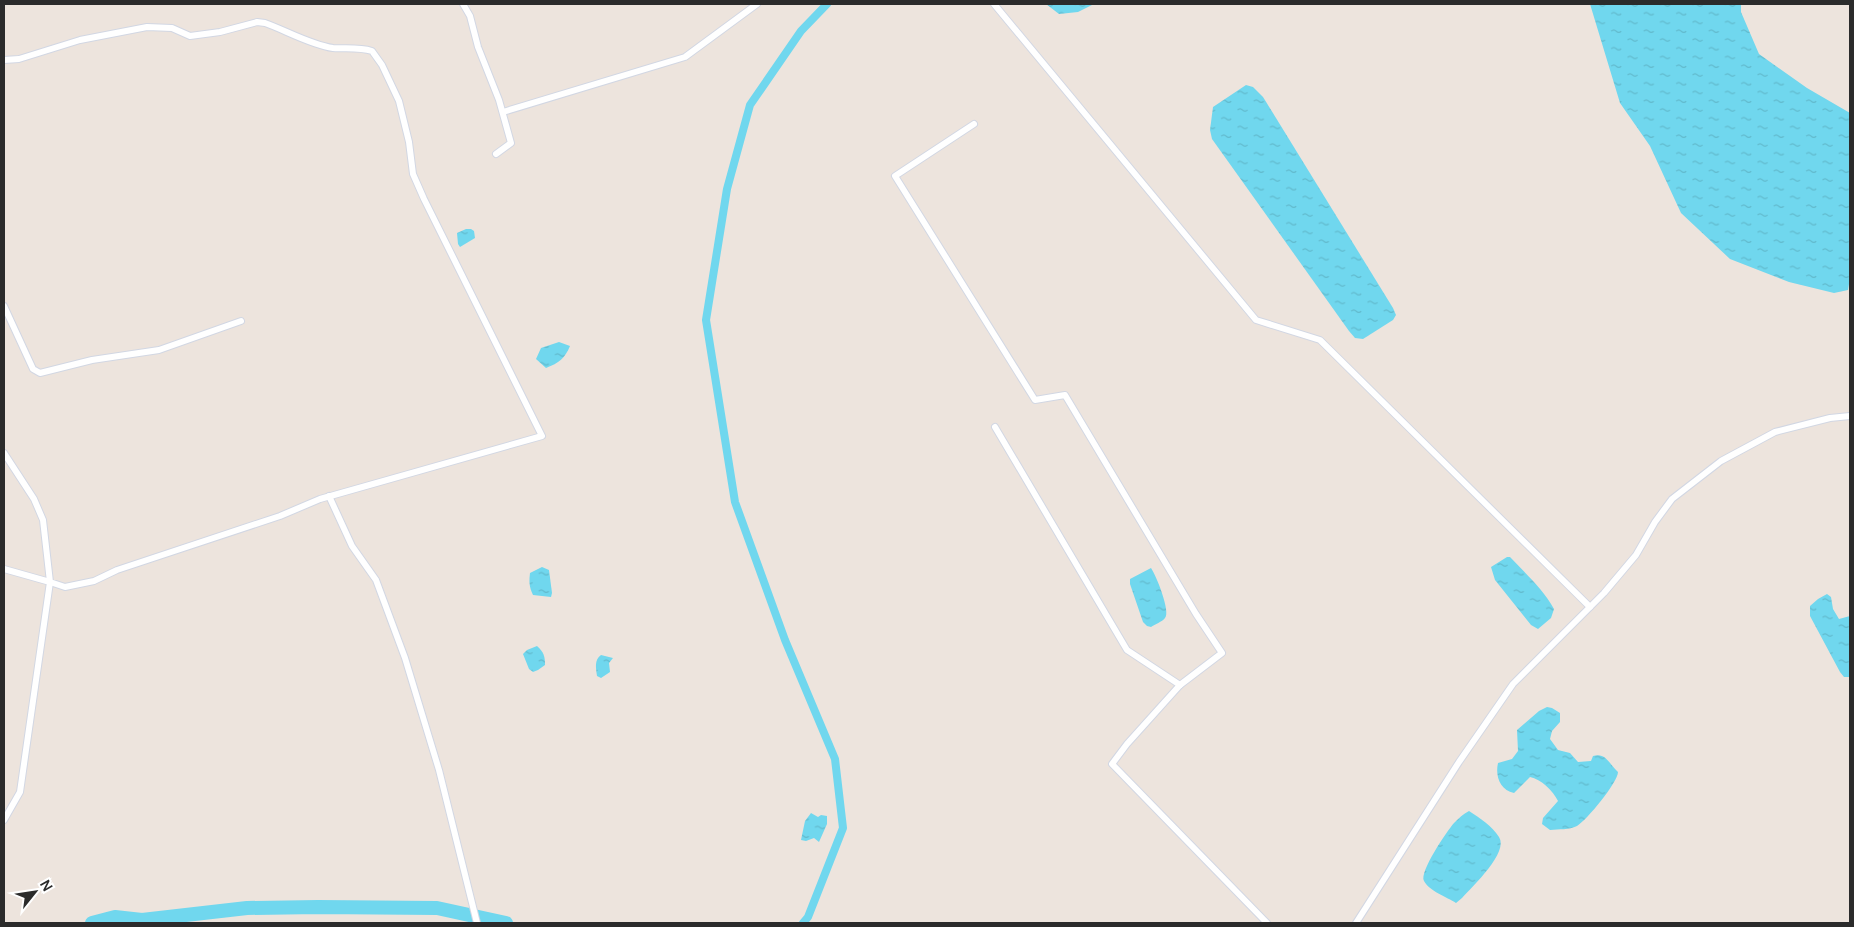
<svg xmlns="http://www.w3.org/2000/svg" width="1854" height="927" font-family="Manrope,sans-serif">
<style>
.water{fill:url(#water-ripples)}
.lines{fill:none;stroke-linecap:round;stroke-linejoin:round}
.canal{stroke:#70d7ee;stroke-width:8}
.river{stroke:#70d7ee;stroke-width:14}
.minor-casing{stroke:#d2d7e3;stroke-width:8}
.minor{stroke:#fff;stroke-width:6}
</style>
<defs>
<pattern id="water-ripples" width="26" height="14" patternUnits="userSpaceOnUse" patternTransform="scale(1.25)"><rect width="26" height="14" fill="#70d7ee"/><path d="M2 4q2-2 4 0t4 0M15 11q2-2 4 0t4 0" fill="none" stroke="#61b9cc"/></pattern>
</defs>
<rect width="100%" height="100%" fill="#ede4dd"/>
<g class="water">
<polygon points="1046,4 1094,4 1078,12 1059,14"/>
<polygon points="1590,4 1741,4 1741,12 1759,54 1807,88 1850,113 1850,278 1848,290 1834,293 1789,282 1730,259 1681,213 1650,146 1620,103"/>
<polygon points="1246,85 1253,87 1263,97 1393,308 1396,315 1393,320 1363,339 1355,338 1349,331 1212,139 1210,130 1213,107"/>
<polygon points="466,229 471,229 474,231 475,238 460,247 458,244 457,233"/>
<path d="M559 342 570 346C565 358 559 363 546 368L536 359 541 348Z"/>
<path d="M1507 557H1510C1526 574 1543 589 1554 609L1551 618 1538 629 1531 625 1495 580 1491 567Z"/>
<path d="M542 567 549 570 552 593 551 597 533 595C529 587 529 581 530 573Z"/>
<path d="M1151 568C1156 575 1171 612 1165 618 1162 622 1155 624 1151 627L1147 626 1143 622 1130 584V579Z"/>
<polygon points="1827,594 1831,597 1833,609 1839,619 1850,616 1850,677 1844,677 1840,672 1810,616 1810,606 1818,599"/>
<path d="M537 646C544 652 545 657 545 665L538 670 533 672 529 669 523 654 527 650Z"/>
<path d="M601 655 613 658 609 663 610 672 601 678 597 676C596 668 594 660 601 655Z"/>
<path d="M1547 707 1552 708 1560 713V722L1552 731 1550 739 1558 750 1570 753 1578 762 1591 761 1593 756C1606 752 1609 764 1618 772 1618 782 1587 820 1577 826 1569 830 1559 829 1550 830L1542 824 1543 818 1558 801C1553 791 1541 779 1530 777L1514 793C1500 790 1495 776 1498 763L1512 759 1518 751 1517 730 1539 711Z"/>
<path d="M1469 811C1480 818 1492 826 1499 837 1509 852 1473 886 1462 898L1456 903C1447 897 1429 891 1424 881 1419 872 1447 831 1454 823 1459 818 1463 814 1469 811Z"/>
<polygon points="811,813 818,817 821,815 827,816 827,824 819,842 814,838 806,841 801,840 805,821"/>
</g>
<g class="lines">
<polyline class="canal" points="803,923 808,917 843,828 835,759 785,640 735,502 706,320 727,189 750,105 801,31 827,4"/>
<polyline class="river" points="92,923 115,917 142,920 247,908 318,907 437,908 506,923"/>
<defs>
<g id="minor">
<polyline points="463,4 470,16 478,47 499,100 511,143 496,154"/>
<polyline points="994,4 1256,320 1320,340 1590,607"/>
<path d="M4 60 19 59 80 40 147 27 172 28 190 36 220 32 257 22 265 23C285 30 311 45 333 48 346 49 359 47 372 51L382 65 399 101 409 142 413 174 424 199 542 436 320 499 280 516 117 570 94 581 65 587 50 582 43 520 34 499 4 453"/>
<polyline points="503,112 685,57 757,4"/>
<polyline points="974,124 895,176 1035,400 1065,395 1196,614 1222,653 1180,685 1127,744 1112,764 1267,923"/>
<polyline points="4,306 33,369 40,373 92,360 159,350 241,321"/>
<polyline points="995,427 1127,650 1180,685"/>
<polyline points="329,496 352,546 376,580 405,658 439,770 477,923"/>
<polyline points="4,569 50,582 20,792 4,820"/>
<polyline points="1356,923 1459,762 1513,684 1604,593 1636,555 1655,522 1672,499 1721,461 1775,432 1830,418 1850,416"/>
</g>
</defs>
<use href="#minor" class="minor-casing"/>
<use href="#minor" class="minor"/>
</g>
<rect width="1854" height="927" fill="none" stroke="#2b2b2b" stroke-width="10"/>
<g transform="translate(35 892) rotate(60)" stroke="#ffffff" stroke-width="4" paint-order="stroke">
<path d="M0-4L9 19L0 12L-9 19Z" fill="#2b2b2b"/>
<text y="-8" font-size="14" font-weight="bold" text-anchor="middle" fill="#2b2b2b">N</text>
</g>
</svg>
